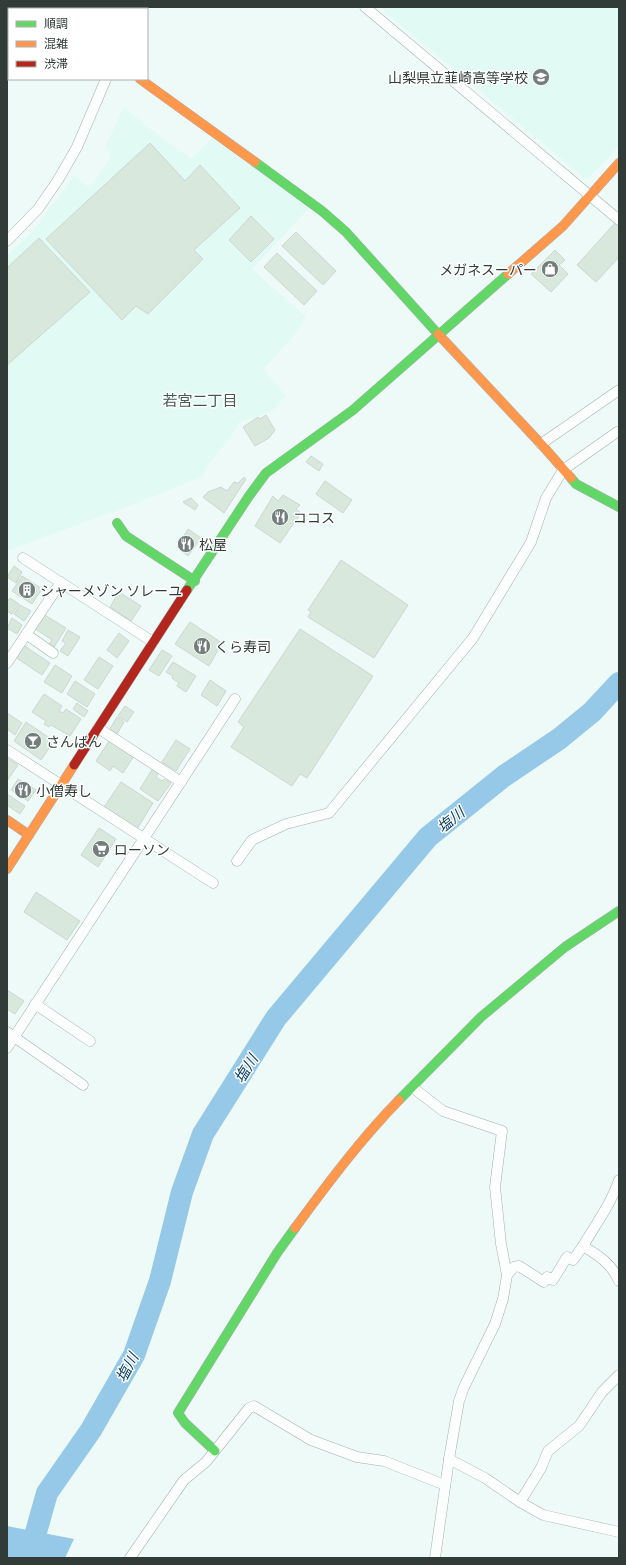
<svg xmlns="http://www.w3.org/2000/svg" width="626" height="1565" font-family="Literata,'Noto Sans JP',serif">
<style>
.built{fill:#e1fbf4}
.water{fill:#96c9e8}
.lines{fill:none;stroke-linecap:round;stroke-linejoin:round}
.river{stroke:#96c9e8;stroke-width:22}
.building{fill:#d8e8dd;stroke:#cdd6d2}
.street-casing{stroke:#a6b0ae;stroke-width:11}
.fast-casing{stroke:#a6b0ae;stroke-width:10}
.slow-casing{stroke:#a6b0ae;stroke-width:10}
.jam-casing{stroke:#a6b0ae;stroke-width:10}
.street{stroke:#fcfefe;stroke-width:10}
.fast{stroke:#63d668;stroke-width:9}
.slow{stroke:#ff974d;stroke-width:9}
.jam{stroke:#b3261e;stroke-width:9}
.labels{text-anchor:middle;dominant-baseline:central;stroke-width:3;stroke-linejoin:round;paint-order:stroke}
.poi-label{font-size:14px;fill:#313c39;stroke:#fff;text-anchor:start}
.neighbourhood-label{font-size:15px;fill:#435b55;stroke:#fff}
.water-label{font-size:15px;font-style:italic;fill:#0c4261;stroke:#fff}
</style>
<rect width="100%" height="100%" fill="#eefaf7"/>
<g class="built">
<polygon points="379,7 619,7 619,146 587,180"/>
<polygon points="124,107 146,126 191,159 212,138 310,207 252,269 306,317 292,338 263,369 286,396 272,411 238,423 232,435 205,469 203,476 139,502 7,551 7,255 31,233 74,176 90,188 111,157 106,145"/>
</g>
<polygon class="water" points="7,1526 74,1539 65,1558 7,1558"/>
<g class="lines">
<g class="river">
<polyline points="35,9 36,7"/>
<polyline points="7,47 9,45"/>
<polyline points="27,1558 31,1550 47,1493 91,1430 134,1355 160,1281 182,1192 203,1134 276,1018 428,837 504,776 559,739 592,712 619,683"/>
</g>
</g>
<g class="building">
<polygon points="150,143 185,181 200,165 240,208 194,250 203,259 148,314 136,306 122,320 46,239"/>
<polygon points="251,216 274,239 251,262 229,240"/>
<polygon points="615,223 619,226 619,257 596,282 577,265"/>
<polygon points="296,232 336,271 323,285 282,246"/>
<polygon points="39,238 90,292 7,365 7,268"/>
<polygon points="555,250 565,260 559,265 568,274 551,292 531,274"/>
<polygon points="277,253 317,291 304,305 264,267"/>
<polygon points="266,415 275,430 269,438 255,446 243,427 258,417 260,419"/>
<polygon points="311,456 323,464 319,471 306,462"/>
<polygon points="244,477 246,479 224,513 203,497 208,492 221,487 227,491 234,482 238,483"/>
<polygon points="325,481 352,500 343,513 316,494"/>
<polygon points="283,495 300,505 296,509 301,513 280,543 255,526 273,496 278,501"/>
<polygon points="191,498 198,505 195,510 183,502"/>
<polygon points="188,529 201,538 188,556 177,547"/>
<polygon points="341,560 408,605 374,658 308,617 311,612 308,610"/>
<polygon points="14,566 22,572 16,583 7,577"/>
<polygon points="22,576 42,589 32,604 12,591"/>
<polygon points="119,592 141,606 131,621 110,607"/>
<polygon points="10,598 19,604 12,614 7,611 7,602"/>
<polygon points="20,605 31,611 24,621 14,614"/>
<polygon points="43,614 66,628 54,647 49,644 52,640 34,628"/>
<polygon points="12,618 22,625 17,634 7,628"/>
<polygon points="190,622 222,643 209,666 175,644"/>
<polygon points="300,629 373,676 307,778 300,774 292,786 231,747 244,727 238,722"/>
<polygon points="68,630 80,637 68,656 60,651 66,643 62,641"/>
<polygon points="119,633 129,641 117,658 107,650"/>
<polygon points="23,645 50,663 42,675 15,657"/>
<polygon points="162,650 172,656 159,676 149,670"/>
<polygon points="99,657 113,666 98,689 84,680"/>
<polygon points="173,662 196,676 186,692 177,686 179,683 172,678 173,676 166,672"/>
<polygon points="55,665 72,676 62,693 44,682"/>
<polygon points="210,680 226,691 217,706 201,695"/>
<polygon points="75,681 95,694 87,707 67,694"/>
<polygon points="44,694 62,706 59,711 63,713 66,709 81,719 70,736 51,725 49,727 44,724 46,721 32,712"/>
<polygon points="77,703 88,711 84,717 73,709"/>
<polygon points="125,706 134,712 127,722 118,716"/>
<polygon points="7,713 22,723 15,735 7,729"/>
<polygon points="117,717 124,722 117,734 110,729"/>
<polygon points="26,722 54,741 41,760 14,741"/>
<polygon points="110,740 134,756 123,773 113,766 110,771 96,761"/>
<polygon points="176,740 190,749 176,771 162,762"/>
<polygon points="7,758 18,765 7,781"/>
<polygon points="153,768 159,772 156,777 162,781 164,779 171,783 158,801 140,789"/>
<polygon points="18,779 36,790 28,801 11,790"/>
<polygon points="121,782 153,803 137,829 104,807"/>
<polygon points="7,794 25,806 20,814 7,805"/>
<polygon points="99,828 116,839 98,867 81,855"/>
<polygon points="36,892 80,921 67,940 24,912"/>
<polygon points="7,990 24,1001 15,1014 7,1009"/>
</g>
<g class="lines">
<defs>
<g id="street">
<polyline points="365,7 619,220"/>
<polyline points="51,9 52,7"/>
<polyline points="7,17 9,18"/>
<polyline points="7,241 38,209 58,180 77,147 106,79"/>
<polyline points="541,444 619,390"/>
<polyline points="23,558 153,642"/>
<polyline points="26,634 53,653"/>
<polyline points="7,663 61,582"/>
<polyline points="98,728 181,782"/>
<polyline points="7,750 213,883"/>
<polyline points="237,861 252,840 286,824 329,813 473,638 531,542 546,498 563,470 617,432"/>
<polyline points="35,1004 90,1041"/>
<polyline points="7,1032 83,1085"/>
<polyline points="7,1048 235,699"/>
<polyline points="412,1087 443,1111 502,1131 495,1187 501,1244 507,1275 503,1299 495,1324 464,1387 459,1401 449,1459 435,1558"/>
<path d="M619 1180C611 1204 596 1224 583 1246 598 1255 612 1264 619 1281"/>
<polyline points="507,1275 514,1267 519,1266 544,1282 547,1277 553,1280 567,1257 573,1260 583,1246"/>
<polyline points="449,1459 485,1478 520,1502 543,1515 619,1532"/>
<polyline points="520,1502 541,1468 548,1451 579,1426 602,1392 619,1375"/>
<polyline points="130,1558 184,1480 206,1462 249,1408 254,1406 311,1440 357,1457 384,1461 445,1485"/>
</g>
<g id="fast">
<polyline points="255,162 322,211 346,232 438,334"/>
<polyline points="571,478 576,484 619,507"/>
<polyline points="117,523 126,536 195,581"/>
<polyline points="187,590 249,496 266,473 353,410 508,274"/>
<polyline points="399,1100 481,1017 565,947 619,911"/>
<polyline points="215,1451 185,1423 178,1413 277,1253 295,1228"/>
</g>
<g id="slow">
<polyline points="140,79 255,162"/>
<polyline points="508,274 563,226 619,163"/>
<polyline points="438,334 541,444 571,478"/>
<polyline points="7,820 29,835"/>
<polyline points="7,869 74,765"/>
<path d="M295 1228C328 1183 361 1139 399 1100"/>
</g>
<polyline id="jam" points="74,765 187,590"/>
</defs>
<use href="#street" class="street-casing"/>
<use href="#fast" class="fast-casing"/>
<use href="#slow" class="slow-casing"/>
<use href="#jam" class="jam-casing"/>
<use href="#street" class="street"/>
<use href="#fast" class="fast"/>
<use href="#slow" class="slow"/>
<use href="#jam" class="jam"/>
</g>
<defs>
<symbol id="school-disc" viewBox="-11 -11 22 22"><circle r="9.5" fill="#737e7c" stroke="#fff"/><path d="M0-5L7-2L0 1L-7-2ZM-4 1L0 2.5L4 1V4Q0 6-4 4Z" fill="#fff"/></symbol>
<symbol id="shop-disc" viewBox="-11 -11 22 22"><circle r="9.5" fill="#737e7c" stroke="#fff"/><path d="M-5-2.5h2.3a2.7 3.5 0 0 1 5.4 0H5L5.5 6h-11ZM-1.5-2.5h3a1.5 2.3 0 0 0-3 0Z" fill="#fff"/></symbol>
<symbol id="restaurant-disc" viewBox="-11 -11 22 22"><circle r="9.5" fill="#737e7c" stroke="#fff"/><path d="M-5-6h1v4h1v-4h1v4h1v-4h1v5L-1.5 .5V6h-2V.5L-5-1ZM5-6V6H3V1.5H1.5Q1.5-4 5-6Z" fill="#fff"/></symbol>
<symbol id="building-disc" viewBox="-11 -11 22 22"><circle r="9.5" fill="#737e7c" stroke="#fff"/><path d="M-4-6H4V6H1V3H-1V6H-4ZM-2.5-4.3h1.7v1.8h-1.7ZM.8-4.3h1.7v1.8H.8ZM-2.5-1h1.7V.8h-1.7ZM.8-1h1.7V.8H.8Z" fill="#fff"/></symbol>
<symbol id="bar-disc" viewBox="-11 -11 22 22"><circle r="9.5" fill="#737e7c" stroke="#fff"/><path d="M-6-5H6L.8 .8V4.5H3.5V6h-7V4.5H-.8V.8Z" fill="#fff"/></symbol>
<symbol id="supermarket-disc" viewBox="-11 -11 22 22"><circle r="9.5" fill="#737e7c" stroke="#fff"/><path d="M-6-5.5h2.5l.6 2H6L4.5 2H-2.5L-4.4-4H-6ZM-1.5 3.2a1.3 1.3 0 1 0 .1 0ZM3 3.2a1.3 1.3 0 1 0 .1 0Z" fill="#fff"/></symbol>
</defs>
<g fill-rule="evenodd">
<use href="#school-disc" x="531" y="67" width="20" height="20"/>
<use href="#shop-disc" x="540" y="259" width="20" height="20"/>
<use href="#restaurant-disc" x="270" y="507" width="20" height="20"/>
<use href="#restaurant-disc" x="176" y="534" width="20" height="20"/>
<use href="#building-disc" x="17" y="580" width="20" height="20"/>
<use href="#restaurant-disc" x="192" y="636" width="20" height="20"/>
<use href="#bar-disc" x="23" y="731" width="20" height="20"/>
<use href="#restaurant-disc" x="13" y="780" width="20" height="20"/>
<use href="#supermarket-disc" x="91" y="839" width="20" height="20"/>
</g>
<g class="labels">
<g class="poi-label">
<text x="528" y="77" text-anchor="end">山梨県立韮崎高等学校</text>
<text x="537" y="269" text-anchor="end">メガネスーパー</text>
<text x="293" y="517">ココス</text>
<text x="199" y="544">松屋</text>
<text x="40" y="590">シャーメゾン ソレーユ</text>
<text x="215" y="646">くら寿司</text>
<text x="46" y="741">さんばん</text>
<text x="36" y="790">小僧寿し</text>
<text x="114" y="849">ローソン</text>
</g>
<g class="neighbourhood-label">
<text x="200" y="399">若宮二丁目</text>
</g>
<g class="water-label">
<text transform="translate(450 819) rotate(-39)">塩川</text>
<text transform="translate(245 1068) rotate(-58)">塩川</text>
<text transform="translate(126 1367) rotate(-62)">塩川</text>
</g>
</g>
<rect width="626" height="1565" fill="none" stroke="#313c39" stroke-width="16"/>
<rect x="8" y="8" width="140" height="72" fill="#ffffff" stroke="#adb1b0"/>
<rect x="16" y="21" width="20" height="6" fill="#63d668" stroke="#adb1b0"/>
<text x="44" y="28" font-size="12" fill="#313c39">順調</text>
<rect x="16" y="41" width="20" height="6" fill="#ff974d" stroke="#adb1b0"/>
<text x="44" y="48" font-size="12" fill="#313c39">混雑</text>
<rect x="16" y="61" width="20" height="6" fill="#b3261e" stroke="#adb1b0"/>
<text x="44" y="68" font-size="12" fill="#313c39">渋滞</text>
</svg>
